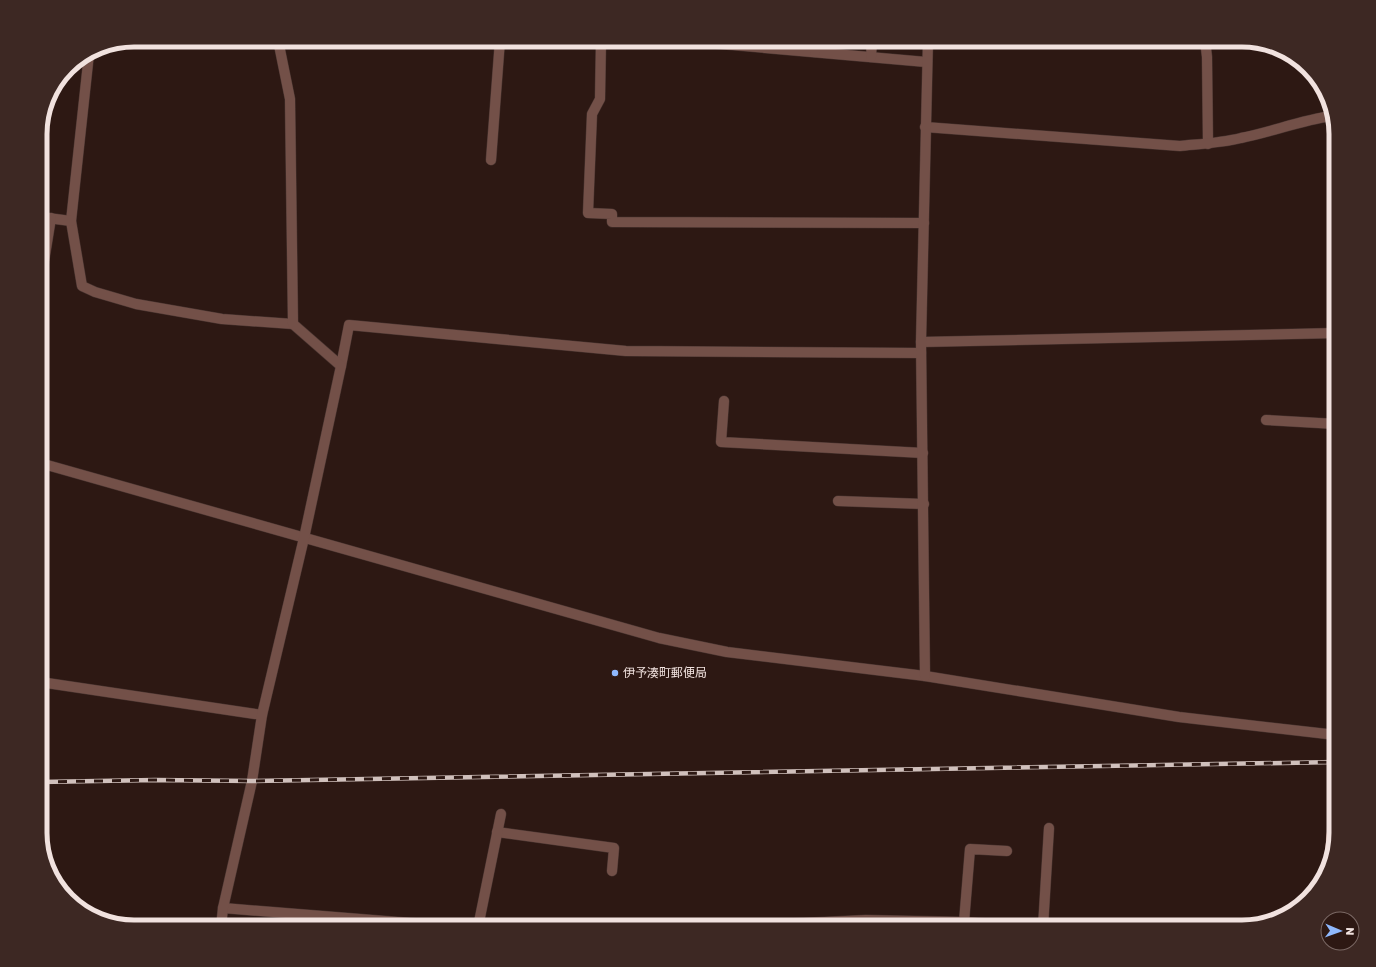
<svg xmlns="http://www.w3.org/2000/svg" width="1376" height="967" font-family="Rubik,'Noto Sans JP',sans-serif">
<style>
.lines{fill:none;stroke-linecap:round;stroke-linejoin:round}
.minor-casing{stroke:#483430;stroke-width:11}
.major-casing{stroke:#483430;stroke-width:11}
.minor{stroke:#735048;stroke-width:10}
.major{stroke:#c9806f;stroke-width:10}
.rail-casing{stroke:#d0c0bc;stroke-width:4.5}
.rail{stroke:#2d1813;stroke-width:3;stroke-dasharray:9;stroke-linecap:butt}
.poi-dot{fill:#8fb8fd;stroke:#2d1813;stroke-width:1.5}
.labels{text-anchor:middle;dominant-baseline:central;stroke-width:3.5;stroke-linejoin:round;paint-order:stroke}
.poi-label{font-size:12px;fill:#f1e2df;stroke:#2d1813;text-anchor:start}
.rim{fill:none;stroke:#f1e2df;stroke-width:5}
</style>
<rect width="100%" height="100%" fill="#2d1813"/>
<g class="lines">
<defs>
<g id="minor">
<polyline points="601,40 600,99 592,114 588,213 612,214 612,222 924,223"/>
<polyline points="675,40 926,62"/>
<polyline points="1205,40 1207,57 1208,144"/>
<polyline points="815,52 815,40"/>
<polyline points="89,54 71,221 82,286 95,292 136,304 222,319 293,324"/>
<polyline points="871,57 872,40"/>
<path d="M925 127 1180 146C1200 144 1221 143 1241 138 1272 132 1301 120 1332 116"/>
<polyline points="491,160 500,40"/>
<polyline points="40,217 71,221"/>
<polyline points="40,286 51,218"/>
<polyline points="921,342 1336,333"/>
<polyline points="341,366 349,325 626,351 921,353"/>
<polyline points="724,401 721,442 923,453"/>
<polyline points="1266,420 1336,424"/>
<polyline points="40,463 659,638 727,652 925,676 1179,717 1336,735"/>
<polyline points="40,474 42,464"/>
<polyline points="838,501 924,504"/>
<polyline points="925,676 921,342 928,40"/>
<polyline points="40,682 262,715"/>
<polyline points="497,832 614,848 612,871"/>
<polyline points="223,908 460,927"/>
<polyline points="964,922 970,849 1007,851"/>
<polyline points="221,927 223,908 252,781 262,715 304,538 341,366 293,324 290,99 278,40"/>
<polyline points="478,927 501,814"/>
<polyline points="720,927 866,920 964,922 1038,927"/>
<polyline points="1043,927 1049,828"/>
</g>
<polyline id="major" points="1330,854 1336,786"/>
</defs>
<use href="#minor" class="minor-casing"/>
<use href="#major" class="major-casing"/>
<use href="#minor" class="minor"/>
<use href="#major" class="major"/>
<defs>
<polyline id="rail" points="40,782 155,780 252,781 1336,762"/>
</defs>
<use href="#rail" class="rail-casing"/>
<use href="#rail" class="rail"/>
</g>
<circle class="poi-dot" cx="615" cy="673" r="4"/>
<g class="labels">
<g class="poi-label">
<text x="623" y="673">伊予湊町郵便局</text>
</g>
</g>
<path d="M0 0H1376V967H0ZM134 47H1242A87 87 0 0 1 1329 134V833A87 87 0 0 1 1242 920H134A87 87 0 0 1 47 833V134A87 87 0 0 1 134 47Z" fill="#3d2823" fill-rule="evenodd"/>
<path class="rim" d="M134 47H1242A87 87 0 0 1 1329 134V833A87 87 0 0 1 1242 920H134A87 87 0 0 1 47 833V134A87 87 0 0 1 134 47Z"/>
<g transform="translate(1340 931) rotate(92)"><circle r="19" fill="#2d1813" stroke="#7b6965"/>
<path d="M0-3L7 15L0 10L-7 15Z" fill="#8fb8fd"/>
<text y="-6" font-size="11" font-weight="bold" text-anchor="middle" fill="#f1e2df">N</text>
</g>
</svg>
